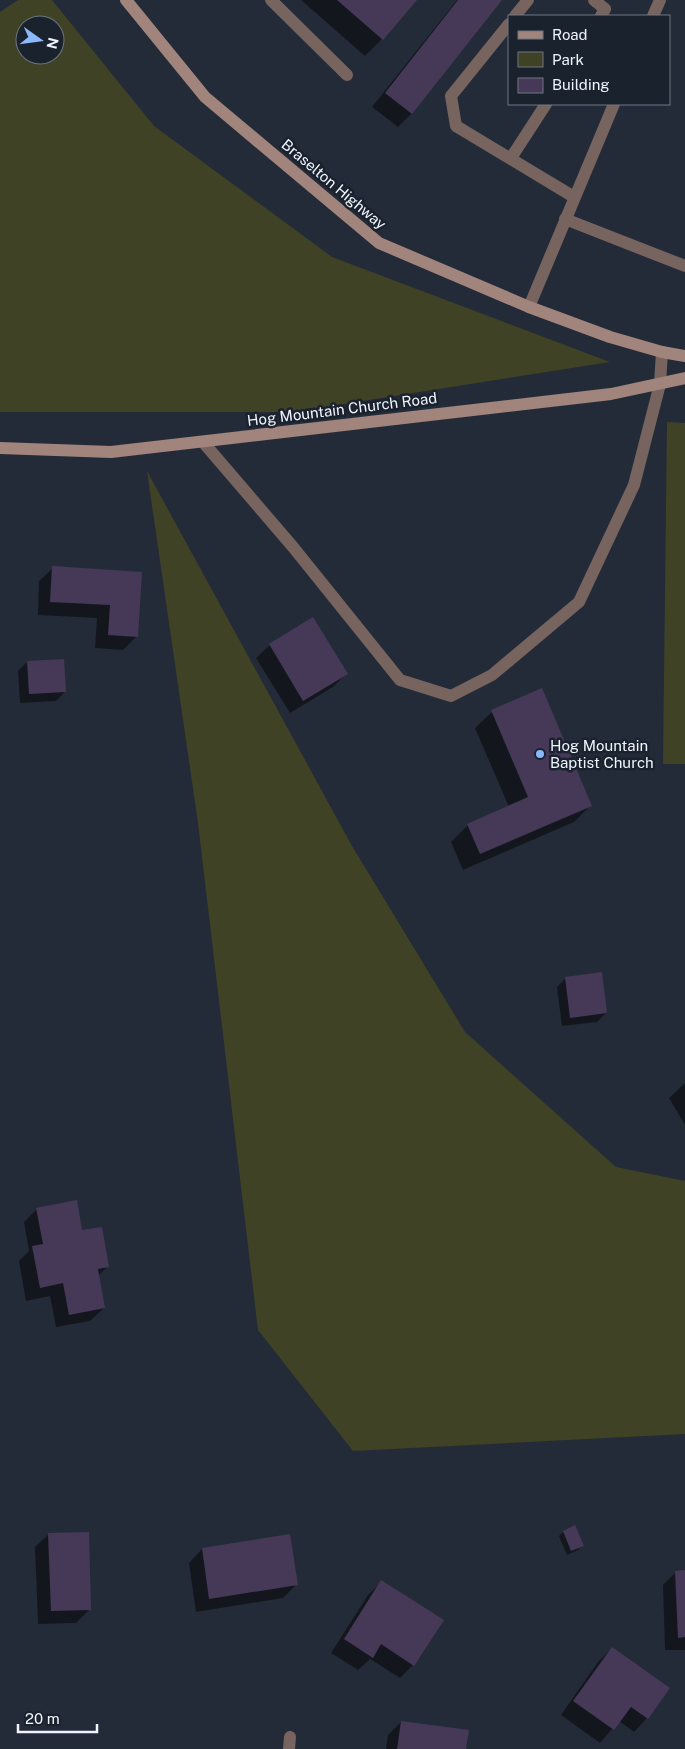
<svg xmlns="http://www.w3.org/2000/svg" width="685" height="1749" font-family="'Public Sans',sans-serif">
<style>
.green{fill:#3f4224;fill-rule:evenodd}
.shadow{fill:#0007}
.building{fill:#463958}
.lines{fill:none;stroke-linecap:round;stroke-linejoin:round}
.lane{stroke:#77645f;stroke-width:12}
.street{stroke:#77645f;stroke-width:12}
.secondary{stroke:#a1847c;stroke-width:12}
.poi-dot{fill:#8bbafc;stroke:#1a222e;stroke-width:2}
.labels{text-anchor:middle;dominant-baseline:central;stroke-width:5;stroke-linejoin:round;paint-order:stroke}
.street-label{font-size:15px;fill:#eff4fd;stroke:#1a222e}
.poi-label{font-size:15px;fill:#eff4fd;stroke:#1a222e;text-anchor:start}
</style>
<rect width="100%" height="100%" fill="#242b38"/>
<g class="green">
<path d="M18 0H52L154 126 332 257 610 362 293 412H0V12ZM25 25H55V55H25Z"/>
<polygon points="667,422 685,423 685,764 663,764"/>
<polygon points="147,471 352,846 465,1032 616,1167 685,1181 685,1434 353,1451 258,1330 198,823"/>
</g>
<g class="shadow">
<polygon points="301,0 415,0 382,39 365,56"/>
<polygon points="457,0 500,0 411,114 398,127 372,107"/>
<polygon points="53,568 140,573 137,636 123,650 95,648 97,618 38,615 39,581"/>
<polygon points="270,645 346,674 333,687 290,713 256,658"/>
<polygon points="27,662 65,692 56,701 20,703 18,671"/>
<polygon points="492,712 591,805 574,822 463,870 451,842 468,825 509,807 475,728"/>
<polygon points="566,978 606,1013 597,1022 562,1026 557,987"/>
<polygon points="685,1083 685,1125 669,1098"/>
<polygon points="37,1209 81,1232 108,1266 98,1276 104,1308 90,1321 56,1327 50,1296 26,1301 19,1261 29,1251 24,1222"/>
<polygon points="574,1527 582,1546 578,1550 567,1555 559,1536 563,1532"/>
<polygon points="49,1534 90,1609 76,1623 38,1624 35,1547"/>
<polygon points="289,1536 296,1585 283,1598 196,1612 189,1563 202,1549"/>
<polygon points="676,1572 685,1572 685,1650 665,1650 663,1585"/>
<polygon points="381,1582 413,1665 400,1678 370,1659 358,1670 331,1653 368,1595"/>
<polygon points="612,1648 668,1688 647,1718 634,1732 619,1721 600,1743 561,1715 598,1662"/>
<polygon points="401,1722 465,1749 386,1749 388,1735"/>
</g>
<g class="building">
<polygon points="337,0 417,0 383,40"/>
<polygon points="458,0 502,0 412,114 385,93"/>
<polygon points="52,566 142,572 138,637 108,635 110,605 50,602"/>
<polygon points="313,617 348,674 303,701 269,644"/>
<polygon points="64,659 66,692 29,694 27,661"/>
<polygon points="542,688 592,806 480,854 467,824 528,797 491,710"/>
<polygon points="602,972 607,1013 570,1018 565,977"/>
<polygon points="77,1200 82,1230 102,1227 109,1267 98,1269 105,1308 69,1315 63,1283 40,1288 32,1246 43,1244 36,1208"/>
<polygon points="575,1525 584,1546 571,1551 563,1531"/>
<polygon points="89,1532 91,1610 51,1611 48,1533"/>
<polygon points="290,1534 298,1585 209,1599 202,1548"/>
<polygon points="685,1570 685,1637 678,1638 675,1571"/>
<polygon points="381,1580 444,1620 414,1666 381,1644 373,1658 344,1639"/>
<polygon points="612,1647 670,1688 648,1719 631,1707 614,1730 573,1701"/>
<polygon points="401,1721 469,1730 466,1749 397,1749"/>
</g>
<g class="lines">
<g class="lane">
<polyline points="271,0 347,75"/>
<polyline points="594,0 605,9 601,16"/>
<polyline points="515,16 528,0"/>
<polyline points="653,16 660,0"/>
<polyline points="509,24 451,96 456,126 574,197"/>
<polyline points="511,158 546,104"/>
<polyline points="565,219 685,266"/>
<polyline points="529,307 614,104"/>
<polyline points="203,442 293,547 400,680 451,696 492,675 579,602 634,485 660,384 662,352"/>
</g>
<polyline class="street" points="289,1749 290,1737"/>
<g class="secondary">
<polyline points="126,0 205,97 379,243 529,307 610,337 662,352 685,356"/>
<polyline points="0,448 111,452 611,394 685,378"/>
</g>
</g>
<circle class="poi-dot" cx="540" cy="754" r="5"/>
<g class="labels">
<g class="street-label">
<text transform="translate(334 184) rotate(40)">Braselton Highway</text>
<text transform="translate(342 409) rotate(-7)">Hog Mountain Church Road</text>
</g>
<g class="poi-label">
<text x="550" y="745">Hog Mountain<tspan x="550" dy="17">Baptist Church</tspan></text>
</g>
</g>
<rect x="508" y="15" width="162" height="90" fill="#1a222e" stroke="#6f7681"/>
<rect x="518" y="31" width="25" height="8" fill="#a1847c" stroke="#6f7681"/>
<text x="552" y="40" font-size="15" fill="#eff4fd">Road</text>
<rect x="518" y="52" width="25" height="15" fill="#3f4224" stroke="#6f7681"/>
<text x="552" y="65" font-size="15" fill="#eff4fd">Park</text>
<rect x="518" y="78" width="25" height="15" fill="#463958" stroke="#6f7681"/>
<text x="552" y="90" font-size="15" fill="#eff4fd">Building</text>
<g transform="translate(40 40) rotate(104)"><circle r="24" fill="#1a222e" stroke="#6f7681"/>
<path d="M0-4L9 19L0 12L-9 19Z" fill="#8bbafc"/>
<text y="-8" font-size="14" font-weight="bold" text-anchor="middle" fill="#eff4fd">N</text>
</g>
<path d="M18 1724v8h79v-8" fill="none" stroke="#eff4fd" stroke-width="2.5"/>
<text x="25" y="1724" font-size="15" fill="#eff4fd" stroke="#1a222e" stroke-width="4" paint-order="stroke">20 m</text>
</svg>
